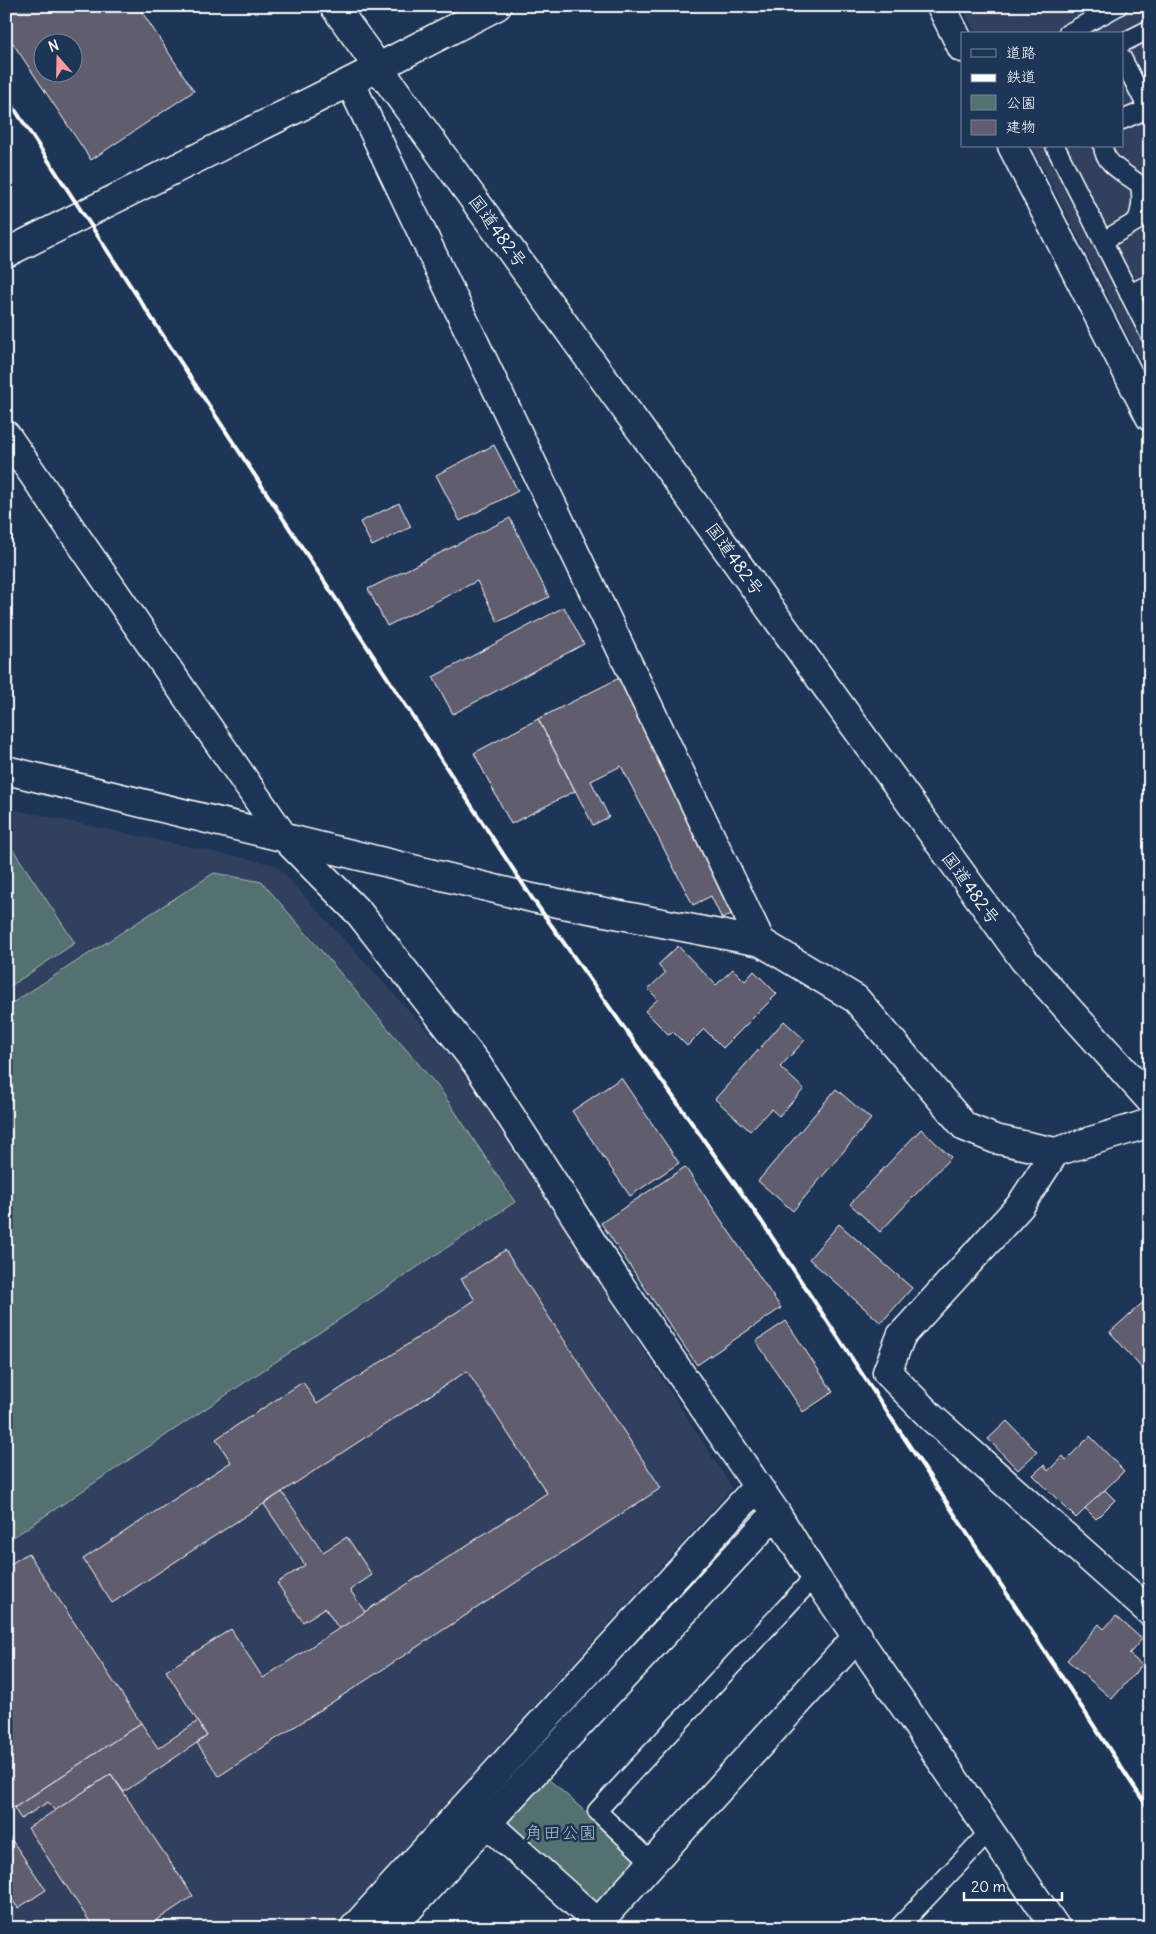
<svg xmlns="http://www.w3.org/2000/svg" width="1156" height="1934" font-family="Delius,'Klee One',sans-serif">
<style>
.built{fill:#31415e}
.green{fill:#537170;stroke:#a9b8b8}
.building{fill:#615d6e;stroke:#fff;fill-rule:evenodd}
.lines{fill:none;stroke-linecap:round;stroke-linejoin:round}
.service-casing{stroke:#fff;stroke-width:21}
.minor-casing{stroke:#fff;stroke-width:31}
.tertiary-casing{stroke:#fff;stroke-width:31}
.trunk-casing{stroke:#fff;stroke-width:31}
.service{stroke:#1d3557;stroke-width:18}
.minor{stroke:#1d3557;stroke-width:28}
.tertiary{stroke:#1d3557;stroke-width:28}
.trunk{stroke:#1d3557;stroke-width:28}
.rail{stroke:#fff;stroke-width:4}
.labels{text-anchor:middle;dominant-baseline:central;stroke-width:5;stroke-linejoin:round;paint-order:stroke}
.street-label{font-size:18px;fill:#fff;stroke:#1d3557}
.park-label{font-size:18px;fill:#b2bfbf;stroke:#1d3557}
</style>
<rect width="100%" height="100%" fill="#1d3557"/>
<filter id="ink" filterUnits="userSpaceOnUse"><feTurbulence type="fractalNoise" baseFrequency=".02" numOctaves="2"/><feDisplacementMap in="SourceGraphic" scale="10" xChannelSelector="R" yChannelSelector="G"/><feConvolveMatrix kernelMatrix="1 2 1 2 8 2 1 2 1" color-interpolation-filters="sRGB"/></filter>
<g filter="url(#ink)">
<g class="built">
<polygon points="962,6 1150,6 1150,379 1032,146 1122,146 1122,34 976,34"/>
<polygon points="6,808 276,865 465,1072 732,1488 333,1928 17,1928 6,1916"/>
</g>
<g class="green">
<polygon points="6,839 75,943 6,989"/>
<polygon points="214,873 262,882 440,1089 515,1202 6,1542 6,1007"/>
<polygon points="545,1776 638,1858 599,1906 503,1822"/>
</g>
<g class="building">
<path d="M6 6H138L194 91 91 160 6 33ZM42 42H72V72H42Z"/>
<polygon points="494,445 518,491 460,521 436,475"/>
<polygon points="399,503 411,527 372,546 360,522"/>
<polygon points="510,518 549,597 498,622 477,581 387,626 368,589"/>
<polygon points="564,607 584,644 453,714 433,677"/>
<polygon points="629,673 749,905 722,919 711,896 693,905 621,766 591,781 609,817 593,825 538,719"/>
<polygon points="538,719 575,791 511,824 474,753"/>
<polygon points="678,946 716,985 733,969 745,981 754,971 777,994 723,1048 704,1029 687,1046 673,1032 669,1035 645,1011 658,999 648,989 665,973 658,965"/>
<polygon points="784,1021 805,1040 780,1067 804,1089 779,1116 771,1109 750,1131 715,1099"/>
<polygon points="621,1078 679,1163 630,1196 572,1111"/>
<polygon points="836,1089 871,1119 793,1211 758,1181"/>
<polygon points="921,1129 951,1157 880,1232 850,1204"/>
<polygon points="685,1167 781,1308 697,1365 601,1223"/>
<polygon points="839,1224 912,1288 881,1323 809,1259"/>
<polygon points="505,1250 661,1488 219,1776 197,1743 207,1736 166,1671 231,1629 263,1678 547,1493 467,1371 112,1603 83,1559 231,1462 216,1439 303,1382 317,1404 475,1300 461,1279"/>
<polygon points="1150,1296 1150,1367 1145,1372 1110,1332"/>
<polygon points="786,1321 833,1392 803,1412 756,1341"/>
<polygon points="1007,1421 1037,1452 1018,1470 988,1439"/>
<polygon points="1090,1436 1124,1471 1076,1518 1033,1475 1044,1465 1048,1471 1063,1456 1066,1460"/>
<polygon points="1105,1490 1115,1500 1096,1519 1085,1508"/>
<polygon points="282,1492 323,1552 347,1537 372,1575 350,1590 365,1612 339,1629 325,1608 303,1622 277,1583 305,1565 264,1504"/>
<polygon points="28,1553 141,1723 14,1808 6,1797 6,1567"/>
<polygon points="1116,1616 1142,1639 1129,1654 1142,1665 1112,1699 1067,1660 1099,1624 1104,1629"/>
<polygon points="198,1721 207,1736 124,1792 111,1774 55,1811 48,1802 21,1819 14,1808 141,1723 158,1748"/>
<polygon points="111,1774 193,1896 145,1928 94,1928 28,1828"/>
<polygon points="9,1836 46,1890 18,1908 6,1891 6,1838"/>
</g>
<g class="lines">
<defs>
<g id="service">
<polyline points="1067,34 1118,6"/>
<polyline points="1122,43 1150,29"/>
<polyline points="1122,58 1150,113"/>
<polyline points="1122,120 1148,109"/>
<polyline points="1055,146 1150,335"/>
<path d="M1103 241 1137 221C1142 208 1142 198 1140 185 1127 174 1104 165 1103 146"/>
<polyline points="1129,294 1150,284"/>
<polyline points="652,1863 597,1811 815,1576"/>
<polyline points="898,1928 990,1831"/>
</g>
<g id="minor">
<polyline points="941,6 962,48"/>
<polyline points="350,82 761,942"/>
<polyline points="1012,146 1150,417"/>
<polyline points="6,253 350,82 497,6"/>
<polyline points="1055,1152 1020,1206 901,1336 887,1372 932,1418 1150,1612"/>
<polyline points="487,1823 598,1923"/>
<polyline points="354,1928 757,1487"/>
<polyline points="391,1928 487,1823 776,1513"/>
<polyline points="593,1928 858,1636"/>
</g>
<g id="tertiary">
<polyline points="6,435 283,836 360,914 477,1064 615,1278 776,1513 815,1576 1056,1928"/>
<polyline points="6,770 532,898 761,942 856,999 965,1127 995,1139 1055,1152 1150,1123"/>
</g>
<polyline id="trunk" points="334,6 1024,960 1150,1100"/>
</defs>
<use href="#service" class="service-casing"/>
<use href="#minor" class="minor-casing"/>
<use href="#tertiary" class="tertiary-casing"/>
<use href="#trunk" class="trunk-casing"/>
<use href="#service" class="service"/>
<use href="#minor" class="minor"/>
<use href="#tertiary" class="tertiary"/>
<use href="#trunk" class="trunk"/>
<polyline class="rail" points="6,96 532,898 762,1222 1150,1811"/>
</g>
</g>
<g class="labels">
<g class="street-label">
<text transform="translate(498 231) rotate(54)">国道482号</text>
<text transform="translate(735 559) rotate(54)">国道482号</text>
<text transform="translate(971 888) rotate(54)">国道482号</text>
</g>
<g class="park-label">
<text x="561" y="1832">角田公園</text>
</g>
</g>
<rect width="1156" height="1934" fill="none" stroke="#1d3557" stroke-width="25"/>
<rect x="12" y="12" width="1131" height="1909" fill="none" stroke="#fff" stroke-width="2" filter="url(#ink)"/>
<rect x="961" y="32" width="162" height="115" fill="#1d3557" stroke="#77869a"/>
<rect x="971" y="49" width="25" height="8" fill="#1d3557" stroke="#77869a"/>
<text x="1006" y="58" font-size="15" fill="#ffffff">道路</text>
<rect x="971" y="74" width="25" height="8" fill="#ffffff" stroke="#77869a"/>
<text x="1006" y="82" font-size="15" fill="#ffffff">鉄道</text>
<rect x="971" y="95" width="25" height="15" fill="#537170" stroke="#77869a"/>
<text x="1006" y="108" font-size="15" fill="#ffffff">公園</text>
<rect x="971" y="120" width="25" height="15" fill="#615d6e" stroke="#77869a"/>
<text x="1006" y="132" font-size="15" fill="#ffffff">建物</text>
<g transform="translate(58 58) rotate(340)"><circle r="24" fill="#1d3557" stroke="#77869a"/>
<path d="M0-4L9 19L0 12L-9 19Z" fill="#ff9aa2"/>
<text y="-8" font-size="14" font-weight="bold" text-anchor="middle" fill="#ffffff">N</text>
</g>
<path d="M964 1892v8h98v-8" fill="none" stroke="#ffffff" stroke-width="2.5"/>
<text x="971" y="1892" font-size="15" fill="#ffffff" stroke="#1d3557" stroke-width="4" paint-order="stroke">20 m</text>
</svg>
